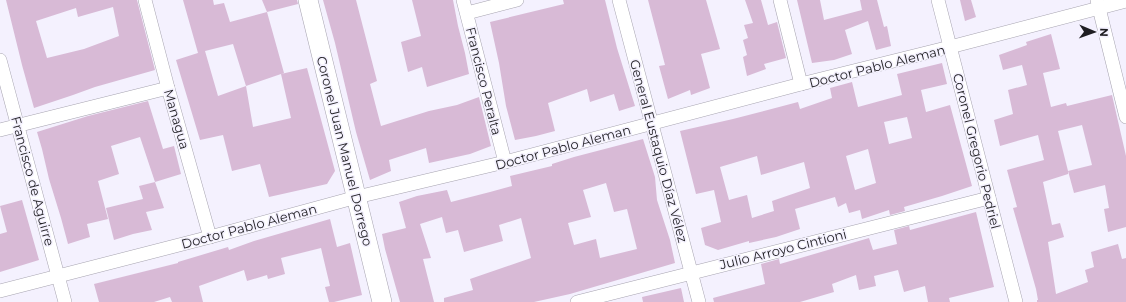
<svg xmlns="http://www.w3.org/2000/svg" width="1126" height="302" font-family="Montserrat,sans-serif">
<style>
.building{fill:#d8bad6;fill-rule:evenodd}
.lines{fill:none;stroke-linecap:round;stroke-linejoin:round}
.street-casing{stroke:#a7a4b0;stroke-width:14}
.secondary-casing{stroke:#a7a4b0;stroke-width:20}
.street{stroke:#fff;stroke-width:13}
.secondary{stroke:#fff;stroke-width:19}
.labels{text-anchor:middle;dominant-baseline:central;stroke-width:3;stroke-linejoin:round;paint-order:stroke}
.street-label{font-size:13px;fill:#1f1e22;stroke:#f4f1fe}
</style>
<rect width="100%" height="100%" fill="#f4f1fe"/>
<g class="building">
<path d="M6 0H137L155 70 95 87 73 95 34 108 22 65ZM113 7 119 36 84 49 47 58 36 21 76 8 78 17Z"/>
<path d="M183 0H213L214 5 224 3 230 22 267 12 284 73 281 74 307 68 335 171 327 184 269 197 260 164 232 171 223 135 200 140 176 60 201 52 198 53ZM233 44 246 86 218 96 205 51ZM281 74 291 118 253 127 246 86Z"/>
<polygon points="262,0 297,0 298,4 267,12"/>
<polygon points="323,0 356,0 377,81 370,84 381,126 429,111 457,105 479,97 491,146 470,154 429,163 426,148 389,160 391,171 370,180 356,132 335,43"/>
<polygon points="412,0 453,0 458,26 465,53 469,74 427,87 422,67 408,72 401,42 421,36"/>
<polygon points="563,0 605,0 617,48 635,106 619,111 614,94 590,102 587,89 548,103 555,131 536,136 515,140 506,106 499,63 490,22 564,4"/>
<polygon points="648,0 706,0 720,49 701,54 710,88 691,95 690,90 668,99 659,66 665,65"/>
<polygon points="745,0 761,0 768,25 777,22 786,58 764,64 766,69 747,76 743,57 747,55 743,40 748,38 744,25 753,23"/>
<polygon points="797,0 820,0 824,20 862,10 860,0 877,0 884,27 887,26 891,46 876,50 868,21 845,30 852,54 834,60 812,63"/>
<polygon points="960,0 971,0 976,17 965,21"/>
<path d="M1051 34 1060 69 1043 73 1051 107 1066 103 1067 106 1112 95 1126 156V227L1108 232 1104 209 1109 208 1105 185 1074 193 1068 171V174L1043 182 1052 225 1060 223 1064 237 1048 242 1056 294 1088 282 1085 270 1094 267 1091 252 1118 244 1122 259 1126 258V302H1037V300H1038L1036 289 1013 208 1017 207 1007 170 1044 160 1038 135 1000 146 994 120 1013 114 1008 90 1027 85 1022 65 1003 70 999 55 1027 45 1026 42ZM1082 125 1092 165 1068 171 1058 131Z"/>
<path d="M942 63 947 84 921 90 926 112 950 105 972 186 942 196 904 207 905 211 890 215 889 210 862 219 860 210 849 213 846 203 838 207 835 197 795 209 800 229 776 237 749 243V241L718 250 705 245 701 228 721 222 714 190 696 194 680 131 733 119 798 102 800 109 832 98 830 88 852 82 858 107 902 95 897 74ZM907 117 912 138 889 144 884 122ZM868 149 876 183 855 190 846 156ZM757 156 761 175 804 162 810 188 772 201 774 211 752 218 747 195 729 200 720 167Z"/>
<polygon points="148,101 163,149 174,146 181,174 155,182 140,137 111,146 119,174 98,181 108,219 87,224 90,237 68,244 61,218 49,179 42,149 37,132 88,116"/>
<path d="M643 139 655 177 657 200 670 240 675 263 570 294 534 302H444V298L473 290 470 279 531 258 521 218 499 225 503 241 464 252 458 230 446 233 442 217 420 224 431 258 423 259 434 302H400L385 249 382 234 406 228 399 202 417 196 447 190 451 202 490 192 512 186 510 176 552 166V164L574 157ZM606 183 614 212 627 209 637 249 600 258 596 239 574 245 568 223 591 217 583 190Z"/>
<polygon points="155,182 164,208 146,212 152,230 133,234 114,240 106,208 143,199 139,186"/>
<polygon points="22,200 39,260 0,272 0,234 7,232 0,206"/>
<polygon points="976,212 994,287 949,298 950,302 928,302 925,286 904,292 898,270 874,276 876,286 859,290 856,275 832,284 834,292 800,302 714,302 713,298 765,284 761,264 779,259 780,264 869,238 873,250 897,244 894,230 909,226 910,230"/>
<polygon points="330,219 337,247 350,243 362,295 334,302 329,302 325,287 330,286 321,248 281,258 285,274 268,279 267,275 247,281 244,270 199,286 203,302 172,302 170,297 154,302 99,302 94,284 178,263 178,262 228,247 229,250 254,241"/>
<polygon points="681,288 684,302 643,302 642,297"/>
</g>
<g class="lines">
<defs>
<g id="street">
<polyline points="145,0 168,88 210,237"/>
<polyline points="463,0 505,162"/>
<polyline points="619,0 699,302"/>
<polyline points="780,0 801,84"/>
<polyline points="938,0 1016,302"/>
<polyline points="1097,0 1126,117"/>
<polyline points="467,13 517,0"/>
<polyline points="0,60 65,302"/>
<polyline points="0,130 168,88"/>
<polyline points="0,291 210,237 357,197 505,162 801,84 950,47 1126,1"/>
<polyline points="577,302 989,198"/>
</g>
<polyline id="secondary" points="308,0 382,302"/>
</defs>
<use href="#street" class="street-casing"/>
<use href="#secondary" class="secondary-casing"/>
<use href="#street" class="street"/>
<use href="#secondary" class="secondary"/>
</g>
<g class="labels">
<g class="street-label">
<text transform="translate(877 66) rotate(-14)">Doctor Pablo Aleman</text>
<text transform="translate(484 81) rotate(76)">Francisco Peralta</text>
<text transform="translate(177 119) rotate(74)">Managua</text>
<text transform="translate(563 147) rotate(-15)">Doctor Pablo Aleman</text>
<text transform="translate(345 151) rotate(76)">Coronel Juan Manuel Dorrego</text>
<text transform="translate(659 151) rotate(75)">General Eustaquio Díaz Vélez</text>
<text transform="translate(977 151) rotate(76)">Coronel Gregorio Pedriel</text>
<text transform="translate(33 181) rotate(75)">Francisco de Aguirre</text>
<text transform="translate(249 226) rotate(-15)">Doctor Pablo Aleman</text>
<text transform="translate(783 249) rotate(-14)">Julio Arroyo Cintioni</text>
</g>
</g>
<g transform="translate(1094 32) rotate(92)" stroke="#f4f1fe" stroke-width="3" paint-order="stroke">
<path d="M0-3L7 15L0 10L-7 15Z" fill="#1f1e22"/>
<text y="-6" font-size="11" font-weight="bold" text-anchor="middle" fill="#1f1e22">N</text>
</g>
</svg>
